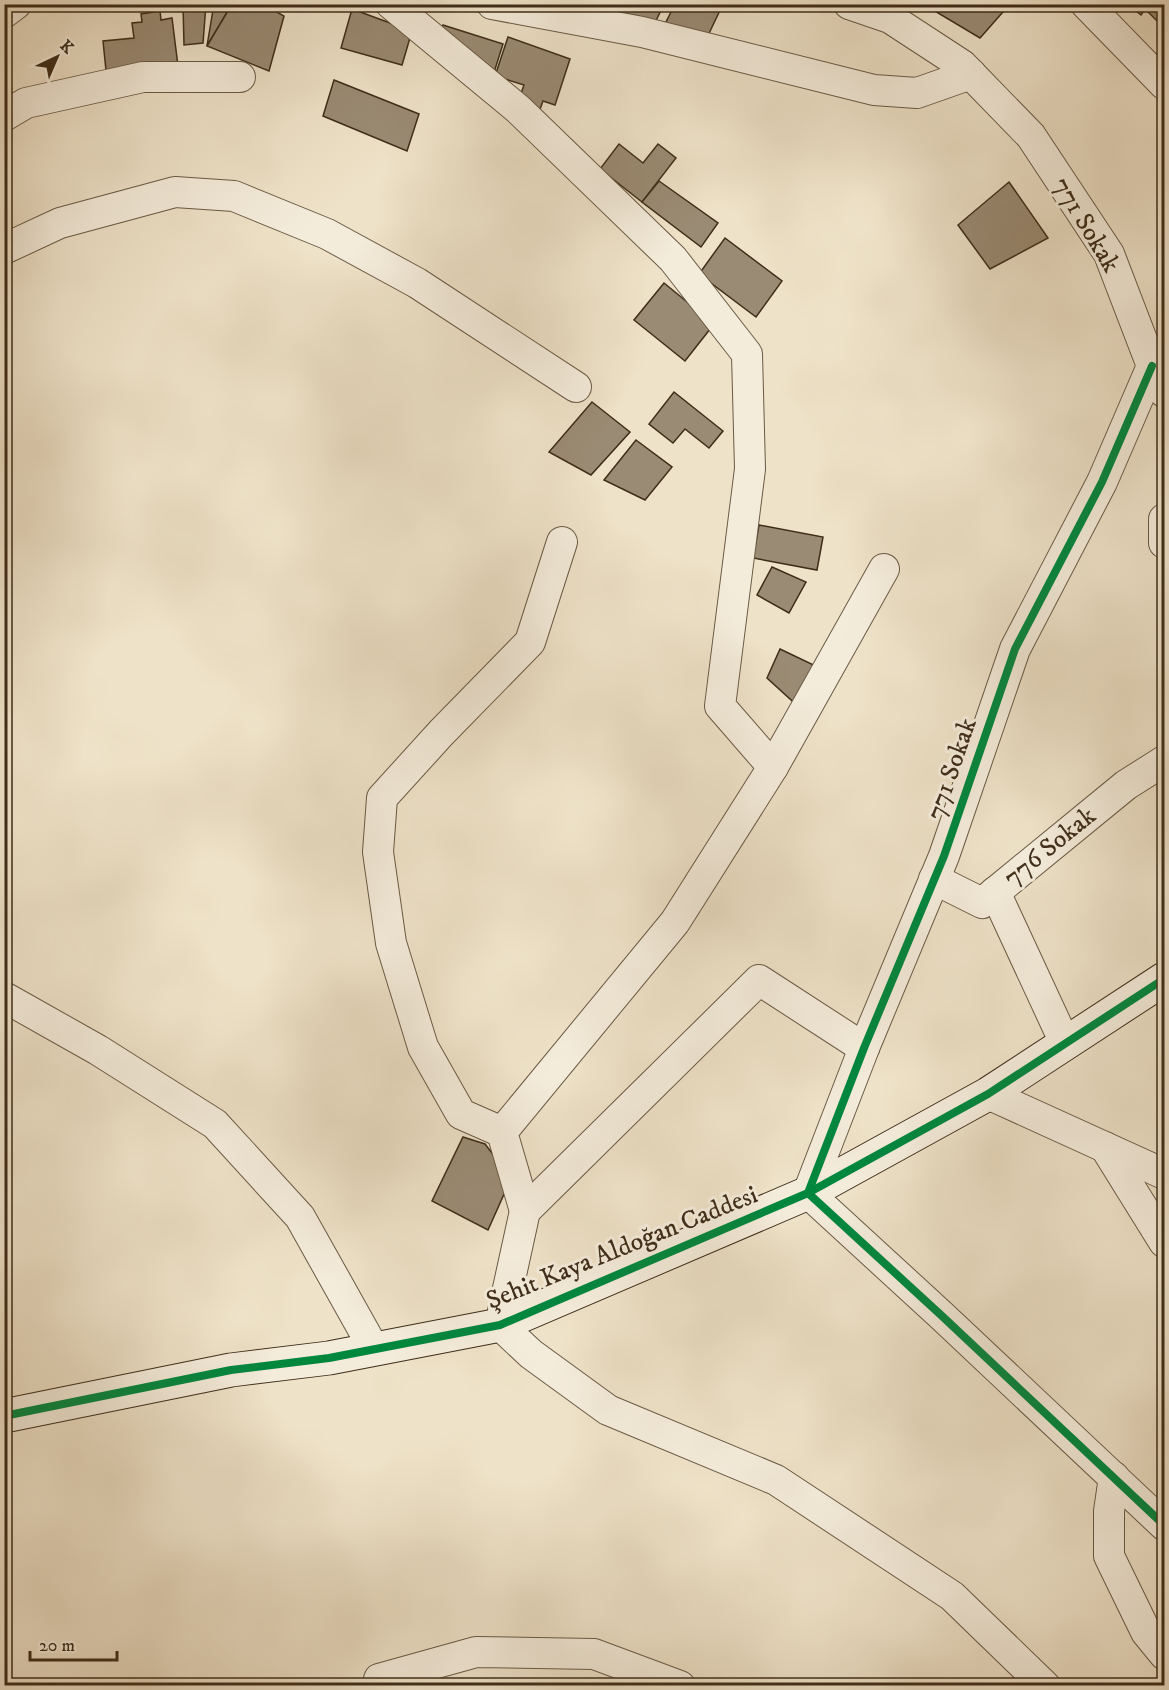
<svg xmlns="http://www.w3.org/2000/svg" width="1169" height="1690" font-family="'IM FELL DW Pica',serif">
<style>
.building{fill:#9a8b74;stroke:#3e2d19;stroke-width:1.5}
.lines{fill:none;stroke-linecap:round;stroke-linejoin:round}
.street-casing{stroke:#6a5a45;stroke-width:32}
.secondary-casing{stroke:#3e2d19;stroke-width:35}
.street{stroke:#f4ecdb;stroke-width:30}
.secondary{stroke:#f4ecdb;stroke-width:33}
.cycleway-casing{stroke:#f4ecdb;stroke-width:11}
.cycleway{stroke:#00873e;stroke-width:8}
.labels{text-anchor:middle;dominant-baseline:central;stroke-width:6;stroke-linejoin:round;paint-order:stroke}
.street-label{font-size:26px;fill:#3e2d19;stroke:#f4ecdb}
</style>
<rect width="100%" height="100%" fill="#eee2c8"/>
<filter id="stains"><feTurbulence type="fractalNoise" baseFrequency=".00333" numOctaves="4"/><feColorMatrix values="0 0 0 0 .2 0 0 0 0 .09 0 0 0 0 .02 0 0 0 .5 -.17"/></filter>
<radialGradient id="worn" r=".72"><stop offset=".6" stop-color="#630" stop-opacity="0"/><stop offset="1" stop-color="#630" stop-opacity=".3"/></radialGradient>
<g class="building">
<polygon points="183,4 206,4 203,43 184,45"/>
<polygon points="214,4 232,4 207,46"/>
<polygon points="232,4 263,4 284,16 269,71 207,46"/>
<polygon points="566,4 605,4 603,16"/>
<polygon points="616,4 664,4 652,29 613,10"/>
<polygon points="675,4 719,4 722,6 704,44 665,24"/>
<polygon points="923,4 1010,4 980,38"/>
<polygon points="1127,4 1149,4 1141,15"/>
<polygon points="1153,4 1164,4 1164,28 1148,12"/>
<polygon points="352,9 412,31 402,65 341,48"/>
<polygon points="160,11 161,20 172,18 178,66 107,80 103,41 134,38 132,23 142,22 141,14"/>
<polygon points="443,25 503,44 491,82 439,39"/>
<polygon points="508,37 570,59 555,105 543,101 538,115 518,102 524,85 495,76"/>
<polygon points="334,80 419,114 407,151 323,116"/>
<polygon points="619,144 643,163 658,144 676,158 642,202 600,169"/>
<polygon points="659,181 718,223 701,247 642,202"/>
<polygon points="1009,182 1048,238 990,269 958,225"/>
<polygon points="725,238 782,281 756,317 699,274"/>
<polygon points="664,283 714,324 685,361 634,320"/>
<polygon points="674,392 723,431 709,448 685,429 673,443 649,424"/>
<polygon points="592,402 630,432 591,475 549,452"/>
<polygon points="636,440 672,467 645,500 604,480"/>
<polygon points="759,525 823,537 817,570 753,558"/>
<polygon points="772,567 806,582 789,613 757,595"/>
<polygon points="780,649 822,669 801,709 767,678"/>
<polygon points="463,1137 485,1144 498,1161 509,1183 488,1230 432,1201"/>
</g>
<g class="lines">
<defs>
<g id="street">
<polyline points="391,4 518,109 673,259 747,354 750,469 720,706 773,767"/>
<polyline points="492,4 642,32 874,90 917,93 971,74"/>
<polyline points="849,4 890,18 962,65 1031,136 1109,254 1152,366 1164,392"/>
<polyline points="1086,4 1164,84"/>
<polyline points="4,13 16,4"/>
<polyline points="4,116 26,103 143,77 240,77"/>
<polyline points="4,249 60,223 175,192 234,196 327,234 417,283 576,387"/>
<polyline points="1152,366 1102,482 1015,649 944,856 864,1048 808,1193 942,1316 1164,1525"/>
<polyline points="1164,519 1164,543"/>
<polyline points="934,879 982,903 1126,785 1164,761"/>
<polyline points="995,892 1065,1043"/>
<polyline points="4,997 98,1050 215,1124 300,1217 374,1349"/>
<polyline points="864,1048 759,980 525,1211 500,1325 531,1354 608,1410 776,1480 952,1596 1045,1686"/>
<polyline points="988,1094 1164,1174"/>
<polyline points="502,1132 461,1114 423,1047 391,943 378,852 382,798 441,733 530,642 562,542"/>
<polyline points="1105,1147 1164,1242"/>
<polyline points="525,1211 502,1132 675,922 773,767 884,569"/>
<polyline points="1114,1477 1109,1511 1109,1556 1146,1632 1164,1654"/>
<polyline points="379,1679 476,1652 594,1654 680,1686"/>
</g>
<polyline id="secondary" points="4,1416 231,1370 329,1358 500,1325 808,1193 988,1094 1164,979"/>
</defs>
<use href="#street" class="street-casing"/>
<use href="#secondary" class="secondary-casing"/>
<use href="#street" class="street"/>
<use href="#secondary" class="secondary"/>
<defs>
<g id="cycleway">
<polyline points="1152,366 1102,482 1015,649 944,856 864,1048 808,1193 942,1316 1164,1525"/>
<polyline points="4,1416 231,1370 329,1358 500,1325 808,1193 988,1094 1164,979"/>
</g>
</defs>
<use href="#cycleway" class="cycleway-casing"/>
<use href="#cycleway" class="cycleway"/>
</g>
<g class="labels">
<g class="street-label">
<text transform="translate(1086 225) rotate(59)">771 Sokak</text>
<text transform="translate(952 769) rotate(-71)">771 Sokak</text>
<text transform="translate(1050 847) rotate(-39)">776 Sokak</text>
<text transform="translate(622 1248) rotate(-22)">Şehit Kaya Aldoğan Caddesi</text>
</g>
</g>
<rect width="1169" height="1690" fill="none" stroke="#eee2c8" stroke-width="24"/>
<rect x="6" y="6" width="1157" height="1678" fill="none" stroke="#3e2d19" stroke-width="3"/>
<rect x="12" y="12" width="1145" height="1666" fill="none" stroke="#3e2d19" stroke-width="1.5"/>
<g transform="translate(57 57) rotate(44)" stroke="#f4ecdb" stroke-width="4.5" paint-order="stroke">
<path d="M0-4.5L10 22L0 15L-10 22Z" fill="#3e2d19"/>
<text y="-9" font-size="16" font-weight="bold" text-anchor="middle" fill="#3e2d19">K</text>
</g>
<path d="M30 1651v9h87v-9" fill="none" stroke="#3e2d19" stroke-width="3"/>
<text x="39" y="1651" font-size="18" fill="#3e2d19" stroke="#f4ecdb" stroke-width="4.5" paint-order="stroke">20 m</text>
<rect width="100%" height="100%" filter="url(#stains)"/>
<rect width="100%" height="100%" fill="url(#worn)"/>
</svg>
